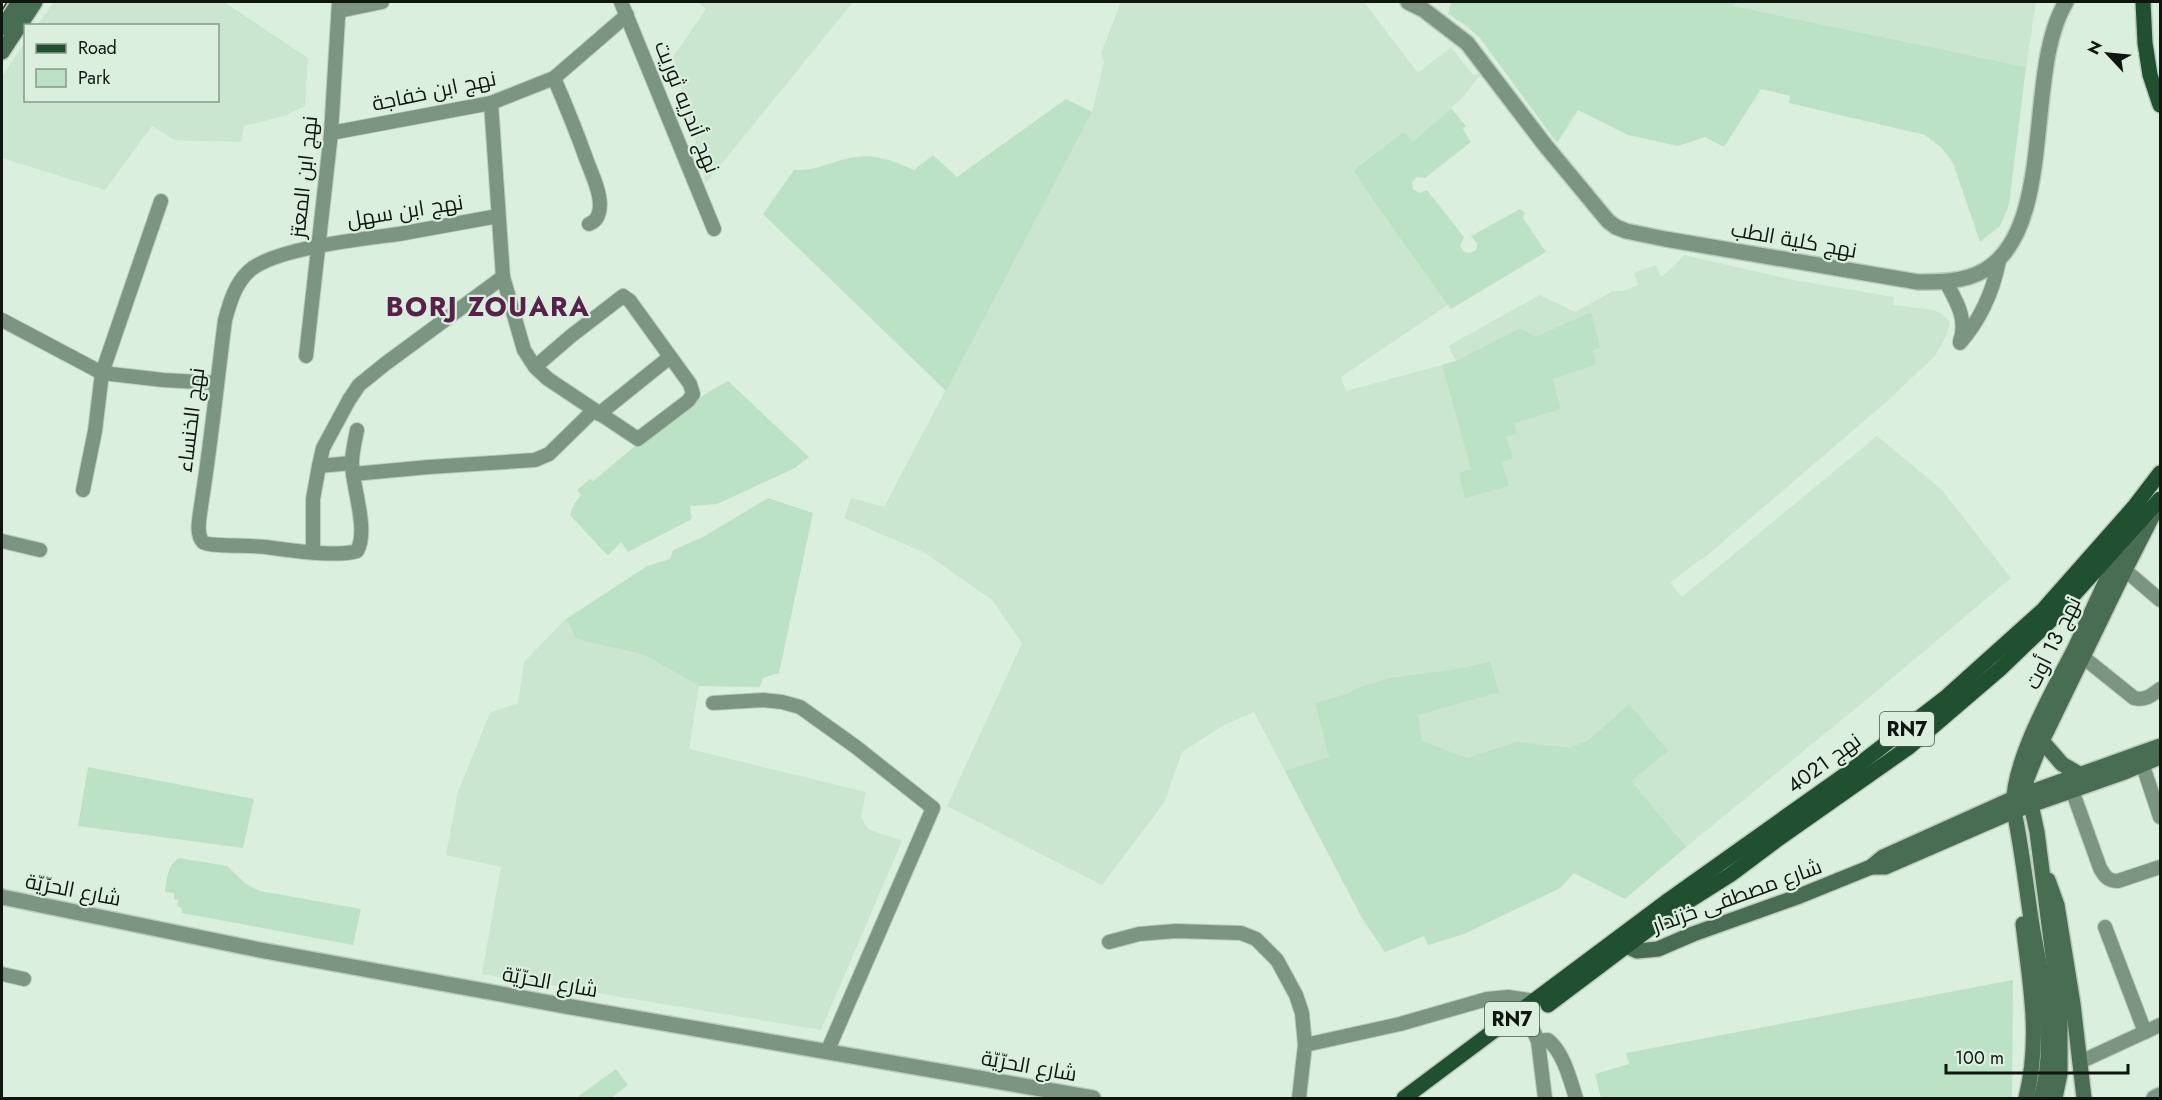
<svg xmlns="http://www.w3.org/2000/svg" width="2162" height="1100" font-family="Jost,Cairo,sans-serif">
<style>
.built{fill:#cae5d0}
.green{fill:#bce2c5}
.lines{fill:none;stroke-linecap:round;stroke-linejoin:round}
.minor-casing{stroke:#baccbe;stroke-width:16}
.tertiary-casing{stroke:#baccbe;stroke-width:18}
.secondary-casing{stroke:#baccbe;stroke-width:18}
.primary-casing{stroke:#baccbe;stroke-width:18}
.minor{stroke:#7c9582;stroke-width:14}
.tertiary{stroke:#7c9582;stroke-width:15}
.secondary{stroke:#486d52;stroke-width:15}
.primary{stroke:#205030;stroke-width:15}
.tram{stroke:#343d35;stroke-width:1.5}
.labels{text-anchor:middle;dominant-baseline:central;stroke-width:4.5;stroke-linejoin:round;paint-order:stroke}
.shield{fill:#dbefdf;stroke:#4c574e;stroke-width:1.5}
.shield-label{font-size:20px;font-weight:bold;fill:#0f1610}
.street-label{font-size:21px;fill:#0f1610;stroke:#dbefdf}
.district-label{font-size:27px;font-weight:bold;letter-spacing:1.5px;fill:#58204a;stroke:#dbefdf}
</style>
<rect width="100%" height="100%" fill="#dbefdf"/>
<g class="built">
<polygon points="697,2 853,2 706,183 673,57 706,9"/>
<polygon points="1121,2 1364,2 1418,73 1451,47 1473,75 1481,74 1463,97 1412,143 1404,132 1361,183 1449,304 1341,377 1346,391 1456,361 1448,346 1540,295 1575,312 1613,291 1623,291 1638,285 1634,273 1656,265 1661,277 1673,267 1684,255 1793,280 1894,297 1893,305 1934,310 1942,314 1950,322 1947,334 1935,356 1885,403 1704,558 1698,561 1670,583 1682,597 1877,436 1942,490 2011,578 1866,700 1686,847 1625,899 1574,873 1560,888 1464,934 1428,945 1424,936 1385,952 1362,918 1254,712 1222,726 1182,752 1164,803 1102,885 947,806 1022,643 992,600 925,553 844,518 851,498 884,507 1092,112 1104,62 1101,53"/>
<polygon points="1733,2 2036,2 2026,67 1733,6"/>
<polygon points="53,3 224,2 308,58 305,106 284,116 244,126 241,142 174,140 152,126 105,190 2,158 2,76 25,42 26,100 218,100 218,26 37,25"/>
<polygon points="566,619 576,639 644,655 699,686 689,749 866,792 861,817 868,829 902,841 821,1030 482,974 501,867 446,855 458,792 490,713 518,703 524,662"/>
</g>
<g class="green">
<polygon points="1451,2 1733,2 1733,6 2026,67 2009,205 2000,226 1980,242 1953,163 1942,148 1925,135 1789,103 1790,96 1761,89 1724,147 1705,137 1678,146 1628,135 1578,110 1557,143 1480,38 1464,24 1448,14"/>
<path d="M1066 99 1092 112 946 391 763 214 794 170C816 171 825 164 845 159 871 152 891 160 914 170L933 155 957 177Z"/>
<polygon points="1451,108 1466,126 1463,129 1471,142 1425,178 1416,177 1412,183 1413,189 1419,193 1427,190 1464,237 1460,246 1464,252 1470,253 1476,250 1477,243 1471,236 1520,209 1525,213 1523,218 1546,252 1451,309 1361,183 1354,170 1404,132 1413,142"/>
<polygon points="1591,312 1600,348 1593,350 1596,364 1553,379 1560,409 1514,423 1517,434 1506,437 1513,458 1502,462 1509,486 1465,498 1459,473 1471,469 1442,365 1456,361 1520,328 1536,337"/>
<path d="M728 381 809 457 795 468 717 504 690 506 692 519 628 552 621 542 608 556 570 515 574 504 581 495 577 490 590 479 593 481C636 446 679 407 728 381Z"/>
<polygon points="768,498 813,513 779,673 763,678 760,687 699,686 644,655 576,639 566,619 647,566 670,559 673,550 703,537"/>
<polygon points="1490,662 1499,692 1418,715 1422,741 1467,758 1517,742 1570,748 1589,740 1629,704 1668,751 1631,781 1686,847 1625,899 1574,873 1560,888 1464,934 1428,945 1424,936 1385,952 1362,918 1285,771 1329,757 1315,703 1347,694 1357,688 1390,678 1451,670"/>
<polygon points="88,767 254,799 243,848 78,826"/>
<path d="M179 858 227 866 246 884 260 891 361 909 353 945 182 913V908L177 906 178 900 174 899V893L165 892C167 879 167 865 179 858Z"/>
<polygon points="2013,980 2012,1098 1601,1098 1595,1074 1629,1064 1626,1053"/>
<polygon points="616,1069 628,1085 611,1098 576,1098"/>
</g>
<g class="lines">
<defs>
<g id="minor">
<polyline points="621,2 714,229"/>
<polyline points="339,11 382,2"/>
<path d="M554 78C566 106 577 133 587 161 591 172 597 184 599 196 601 207 600 220 589 224"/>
<polyline points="491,103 503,277 524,350 535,367 548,379 638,439 688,401 693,394 690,384 630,301 623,296 571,336 535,367"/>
<polyline points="331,133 491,103 554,78 627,15"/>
<path d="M1946 282C1956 301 1968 319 1960 341"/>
<polyline points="2,320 102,373 163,380 217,383"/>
<path d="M1960 343C1981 319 1993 291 1999 261"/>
<polyline points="306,356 331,133 339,2"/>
<polyline points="599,414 670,357"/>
<path d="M357 430C355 441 352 452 352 463 352 486 369 530 357 551 339 557 286 550 266 547 254 545 209 547 203 542 195 534 200 516 201 506 211 444 217 382 225 320 230 302 235 284 249 271 274 248 363 239 399 234 432 228 465 222 498 216"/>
<polyline points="319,466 352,463"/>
<polyline points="353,474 429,467 535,460 549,454 593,411"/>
<polyline points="83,490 95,431 102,373 161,201"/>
<polyline points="2,541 40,550"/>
<polyline points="313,552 313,499 319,466 323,448 349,400 359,385 385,364 503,277"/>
<polyline points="2125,570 2160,600"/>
<path d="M2083 657 2134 698C2145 701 2152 695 2160 689"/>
<polyline points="713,703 763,700 782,702 800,707 856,747 933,808 827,1052"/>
<polyline points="2139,754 2160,817"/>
<path d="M2072 790 2100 868C2105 877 2108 881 2118 881L2160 867"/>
<polyline points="2105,927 2145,1032 2160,1025"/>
<polyline points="1109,942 1139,934 1176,931 1241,933 1256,939 1277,960 1296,995 1302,1013 1305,1045 1299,1098"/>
<polyline points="2,974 24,979"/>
<polyline points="1528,1019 1538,1041 1545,1098"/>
<path d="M1538 1041 1548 1040C1564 1053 1570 1080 1576 1098"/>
<polyline points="1305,1045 1400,1024 1487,999 1508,997 1535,1001"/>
<polyline points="2080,1062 2145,1032"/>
</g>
<g id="tertiary">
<path d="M1408 2 1424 10 1467 43 1545 145 1608 221 1616 227 1626 231 1665 239 1918 282C1941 282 1964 282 1985 270 2057 227 2024 71 2066 2"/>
<polyline points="2,897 255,949 577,1008 1093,1098"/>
<polyline points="2154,1098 2160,1095"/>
</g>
<g id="secondary">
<polyline points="2,28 19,2"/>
<polyline points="2,52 35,2"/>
<polyline points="2042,741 2062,764 2079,774"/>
<polyline points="1871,867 1885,867 2014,811 2122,773 2160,757"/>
<polyline points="2048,880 2057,905 2073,1004 2084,1098"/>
<path d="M2023 924C2030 985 2041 1037 2026 1098"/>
<polyline points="1619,938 1626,946 1637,951 1658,949 1693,934 1797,897 1871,867 1883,857 2012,799 2160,746"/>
<path d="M2041 1098C2058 1042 2042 982 2032 925 2026 887 2022 849 2014 811 2009 765 2055 688 2076 646 2092 611 2108 576 2124 542"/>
<polyline points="2055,1098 2060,1074 2060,1010 2037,832 2026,781 2042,741 2125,570 2158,505"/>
</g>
<g id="primary">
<polyline points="2143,2 2145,43 2150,75 2160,105"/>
<polyline points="1548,1005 1673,911 1730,875 1778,839 1909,747 2000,669 2052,619 2160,499"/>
<polyline points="1404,1098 1670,899 1853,769 1945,698 2043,610 2134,507 2160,473"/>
</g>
</defs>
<use href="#minor" class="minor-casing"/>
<use href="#tertiary" class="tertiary-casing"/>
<use href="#secondary" class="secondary-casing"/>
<use href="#primary" class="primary-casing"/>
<use href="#minor" class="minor"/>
<use href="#tertiary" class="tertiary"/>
<use href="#secondary" class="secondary"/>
<use href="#primary" class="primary"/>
<polyline class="tram" points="2,10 7,2"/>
</g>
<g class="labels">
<g class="shield">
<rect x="1880" y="712" width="54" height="34" rx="4.5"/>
<rect x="1485" y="1002" width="54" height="34" rx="4.5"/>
</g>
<g class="shield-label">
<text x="1907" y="729">RN7</text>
<text x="1512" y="1019">RN7</text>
</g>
<g class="street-label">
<text transform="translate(434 91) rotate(-12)">نهج ابن خفاجة</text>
<text transform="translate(687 107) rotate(68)">نهج أندريه ثوريت</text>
<text transform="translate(304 177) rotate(-84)">نهج ابن المعتز</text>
<text transform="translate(405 211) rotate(-9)">نهج ابن سهل</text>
<text transform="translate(1794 240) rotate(10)">نهج كلية الطب</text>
<text transform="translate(191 420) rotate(-83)">نهج الخنساء</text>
<text transform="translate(2053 643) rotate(-64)">نهج 13 أوت</text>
<text transform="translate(1824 763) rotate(-36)">نهج 4021</text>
<text transform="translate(73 890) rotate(11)">شارع الحرّيّة</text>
<text transform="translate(1737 896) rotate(-20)">شارع مصطفى خزندار</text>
<text transform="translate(550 982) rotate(10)">شارع الحرّيّة</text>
<text transform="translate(1029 1066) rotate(10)">شارع الحرّيّة</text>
</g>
<g class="district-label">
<text x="488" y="306">BORJ ZOUARA</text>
</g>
</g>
<rect width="2162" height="1100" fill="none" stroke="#0f1610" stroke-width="6"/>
<rect x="24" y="24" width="195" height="78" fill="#dbefdf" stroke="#89988c" stroke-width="1.5"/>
<rect x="36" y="44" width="30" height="9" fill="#205030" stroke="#89988c" stroke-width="1.5"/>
<text x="78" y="54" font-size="18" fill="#0f1610">Road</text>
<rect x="36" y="69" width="30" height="18" fill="#bce2c5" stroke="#89988c" stroke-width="1.5"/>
<text x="78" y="84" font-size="18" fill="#0f1610">Park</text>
<g transform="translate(2108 54) rotate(296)" stroke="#dbefdf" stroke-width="4.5" paint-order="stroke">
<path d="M0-4.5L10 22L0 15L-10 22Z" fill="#0f1610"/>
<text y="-9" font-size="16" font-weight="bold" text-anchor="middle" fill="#0f1610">N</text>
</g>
<path d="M1946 1064v9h182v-9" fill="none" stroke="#0f1610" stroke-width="3"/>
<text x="1955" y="1064" font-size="18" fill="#0f1610" stroke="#dbefdf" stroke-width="4.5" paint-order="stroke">100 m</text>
</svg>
